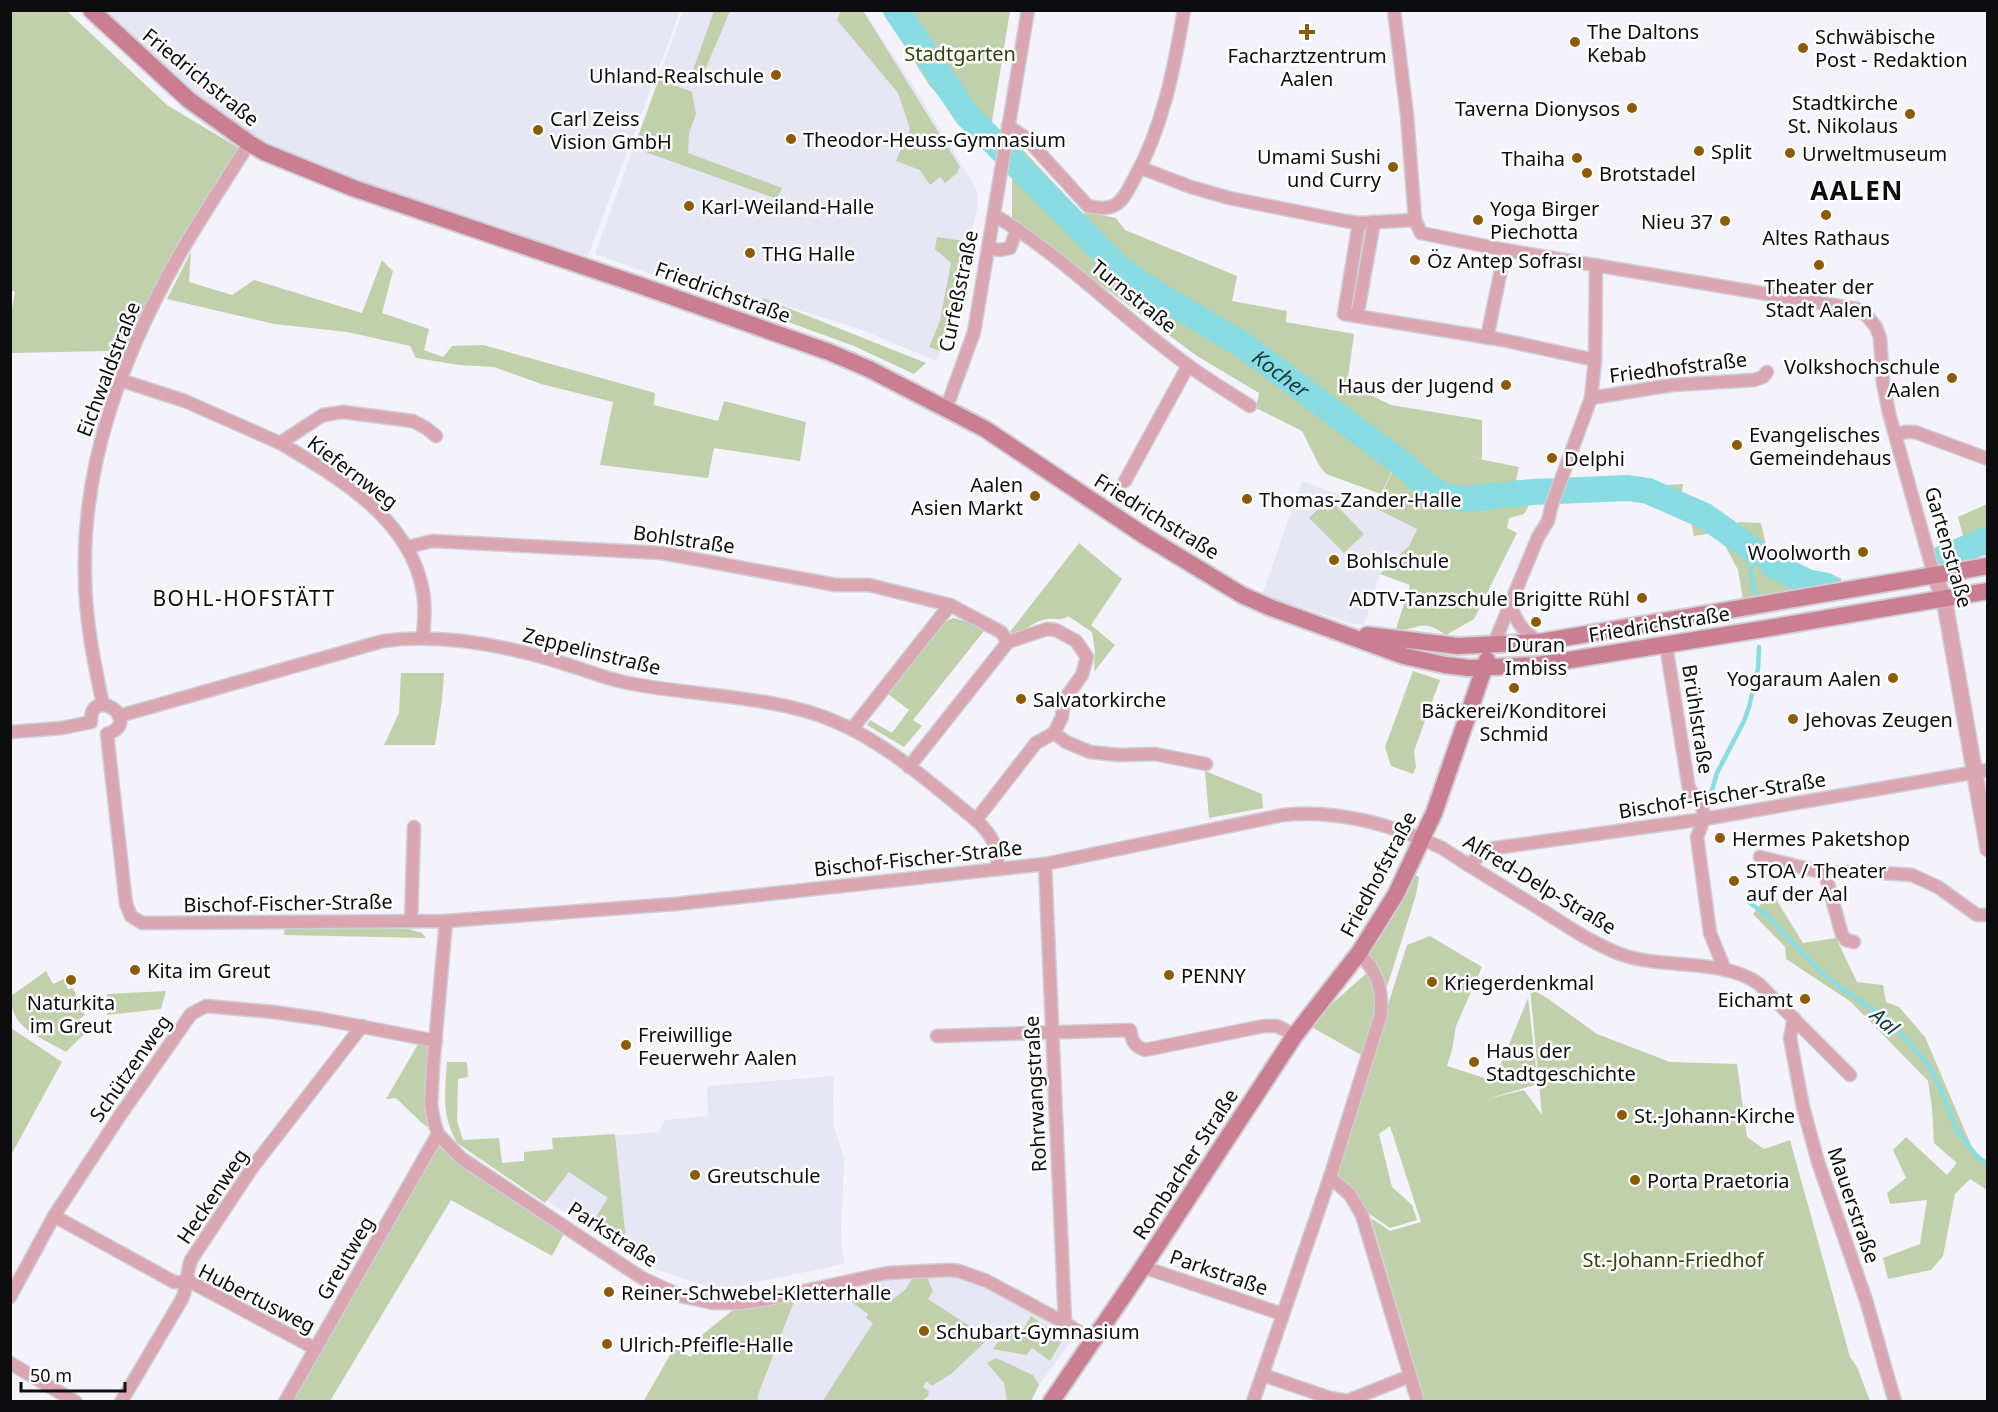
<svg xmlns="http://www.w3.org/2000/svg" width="1998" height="1412" font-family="'Noto Sans',sans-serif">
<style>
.built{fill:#e7e6f4}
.green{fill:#bfd0ab}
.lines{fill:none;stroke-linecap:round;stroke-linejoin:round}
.stream{stroke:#8adce3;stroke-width:4.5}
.river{stroke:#8adce3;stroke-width:26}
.minor-casing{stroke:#cfced5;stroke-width:15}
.tertiary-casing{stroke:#cfced5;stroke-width:18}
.secondary-casing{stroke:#cfced5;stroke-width:20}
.minor{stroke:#daa6b1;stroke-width:12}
.tertiary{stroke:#daa6b1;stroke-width:15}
.secondary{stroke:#c97e91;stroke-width:16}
.poi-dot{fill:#8c5b05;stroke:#fff;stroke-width:2}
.labels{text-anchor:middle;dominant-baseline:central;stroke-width:5;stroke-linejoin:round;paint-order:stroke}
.poi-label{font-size:20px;fill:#0d0d0f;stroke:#fff;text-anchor:start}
.park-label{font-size:20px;fill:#2f4405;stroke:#fff}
.street-label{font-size:20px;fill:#0d0d0f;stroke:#fff}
.water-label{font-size:21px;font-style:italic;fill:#143c3f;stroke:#fff}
.neighbourhood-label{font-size:21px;letter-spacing:1.5px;fill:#0d0d0f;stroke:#fff}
.district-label{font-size:26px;font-weight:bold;letter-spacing:1.5px;fill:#0d0d0f;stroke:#fff}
</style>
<rect width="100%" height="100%" fill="#f4f3fb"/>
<g class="built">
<polygon points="91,11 680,11 588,256 301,167 264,152"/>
<polygon points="683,11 864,11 916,90 976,188 978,204 971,237 965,238 950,315 937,361 857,328 703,281 699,291 595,254"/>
<polygon points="1302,481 1375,508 1417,528 1409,546 1380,574 1364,625 1354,624 1262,595"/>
<polygon points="834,1076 833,1124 844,1158 841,1243 844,1264 728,1288 703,1285 658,1270 611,1244 533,1191 574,1139 659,1132 665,1120 708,1116 707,1086"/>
<polygon points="954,1273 986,1286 1057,1324 1074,1338 1039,1385 1031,1401 758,1402 758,1395 795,1299 889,1277"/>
</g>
<g class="green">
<polygon points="841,10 863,11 960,167 957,173 945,183 940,177 930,185 920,170 896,161 910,129 898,93 837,20"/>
<polygon points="10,11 67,11 167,105 242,150 125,359 108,351 11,353 11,315 15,292 10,290"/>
<polygon points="714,11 730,11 700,82 691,76"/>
<polygon points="883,11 1010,11 990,134 981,143 929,85"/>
<polygon points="659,79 692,92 696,114 689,133 688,153 782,188 777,199 634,148"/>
<path d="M1022 149 1083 214 1087 212 1116 218 1125 230 1237 276 1232 301 1287 311 1286 322 1354 334 1347 384 1391 405 1482 420V459L1465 454 1484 460 1519 467 1516 480 1532 482 1534 496 1524 514 1509 518 1507 528 1517 533 1474 619 1446 635C1419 616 1420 632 1396 629L1410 585 1380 574 1409 546 1417 529 1375 508 1396 464 1348 426 1395 465 1381 494 1326 474 1319 465 1302 431 1256 408 1259 393 1197 356 1012 219V157Z"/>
<polygon points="937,237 964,241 950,315 940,351 929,347 940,321 951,263 935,249"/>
<polygon points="191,252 189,282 232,295 254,280 362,313 382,260 393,271 382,313 429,329 424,350 443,357 452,346 483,345 655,393 654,405 718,421 724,401 806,422 800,461 714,448 708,478 600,465 613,402 541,384 494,367 459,365 416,358 410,346 347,332 274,324 167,299"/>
<polygon points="763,298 926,363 914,374 854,346 758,311"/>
<polygon points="1608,477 1663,485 1683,484 1681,499 1709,512 1737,532 1738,522 1761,523 1771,568 1779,573 1783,558 1791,560 1801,569 1841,578 1841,583 1743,599 1738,570 1718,532 1694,536 1690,517 1654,499 1635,495 1587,496 1586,481 1604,482"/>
<polygon points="1329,498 1364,534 1344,553 1309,518"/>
<polygon points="1987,504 1987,555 1963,558 1943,557 1940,549 1963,536 1958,517"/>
<path d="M1079 543 1122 579 1091 625 1115 645 1094 672 1095 652 1092 632 1068 616C1062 621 1056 618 1048 619 1036 620 1026 629 1016 636L1010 632Z"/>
<polygon points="953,618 968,622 984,631 913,720 922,726 904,747 867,725 870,720 892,733 909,710 888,694 945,622"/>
<polygon points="1413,671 1440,680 1414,751 1416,767 1413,774 1391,766 1385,747"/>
<polygon points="401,673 444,673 442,700 435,745 384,745 399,713"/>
<polygon points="1205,771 1262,794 1263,808 1209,818"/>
<polygon points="1412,873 1419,877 1416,895 1385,993 1364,953"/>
<polygon points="1765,899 1776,899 1803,943 1836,938 1857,982 1883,985 1886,1002 1899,1007 1925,1037 1974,1152 1987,1161 1987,1190 1970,1179 1955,1194 1943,1256 1931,1270 1888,1279 1883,1258 1920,1244 1927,1200 1890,1204 1887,1193 1906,1178 1893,1150 1906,1137 1947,1175 1957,1163 1934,1143 1932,1108 1928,1081 1851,1002 1786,959 1785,947 1753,914"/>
<polygon points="285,926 409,929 422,933 426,938 284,935"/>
<polygon points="1430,936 1482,967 1456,1026 1452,1050 1447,1066 1494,1081 1528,998 1538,1084 1487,1099 1524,1090 1542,1115 1530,988 1547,998 1597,1034 1670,1062 1737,1064 1747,1137 1764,1149 1790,1140 1850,1357 1857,1367 1870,1401 1425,1401 1371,1218 1390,1231 1421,1222 1390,1126 1379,1134 1392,1187 1412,1205 1417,1220 1390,1228 1365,1211 1334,1175 1407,945"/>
<path d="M46 971 53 984 64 979 68 989 73 988 85 1015 75 1022 84 1034 66 1052C41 1037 10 1029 11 996Z"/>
<polygon points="1368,972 1378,1000 1374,1022 1363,1056 1308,1025"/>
<polygon points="166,991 161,1009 107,1015 107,994"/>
<polygon points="11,1028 62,1062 11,1155"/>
<polygon points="420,1041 432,1043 434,1131 423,1124 396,1098 386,1099"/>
<path d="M447 1062H467L468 1077 458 1079 457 1121 463 1140 499 1138 502 1163 524 1161V1152L553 1149 552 1138 615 1134 626 1241 594 1220 608 1198 569 1172 545 1203 457 1143C441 1113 445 1094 447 1062Z"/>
<polygon points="438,1134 567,1228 552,1256 451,1200 330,1401 285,1402"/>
<polygon points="914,1275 926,1275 933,1291 928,1299 988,1338 986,1341 951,1374 932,1386 926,1381 923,1387 929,1391 928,1396 921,1402 822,1402 873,1323 866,1318 868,1314 846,1298 864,1287 877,1285 889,1298 895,1298 906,1289"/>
<polygon points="795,1299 758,1395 758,1401 643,1402 674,1348 691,1357 703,1334 733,1310"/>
<polygon points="1031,1316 1063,1339 1050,1361 1032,1348 1026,1355 993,1349 1002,1335 1022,1331"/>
<polygon points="996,1358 1033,1375 1039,1385 1031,1401 1007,1401 1004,1383 987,1363"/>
</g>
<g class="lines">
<g class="stream">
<polyline points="1747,545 1755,597"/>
<polyline points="1710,797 1717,773 1744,721 1749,707 1758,669 1759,647"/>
<polyline points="1750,903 1766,915 1827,978 1889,1021 1929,1065 1946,1102 1956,1129 1976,1155 1988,1165"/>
</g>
<g class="river">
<path id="s1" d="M896 10 967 115 1119 268 1142 285 1243 345 1405 466 1425 485 1445 496 1464 499 1533 492 1628 488 1648 491 1705 516 1757 553"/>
<polyline points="1943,558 1988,539"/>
<polyline points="1773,565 1807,582 1827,586"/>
</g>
<defs>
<g id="minor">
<polyline points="1394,10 1407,115 1415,220 1421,233 1505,250 1857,309 1868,317 1876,327 1880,338 1883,383 1889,413 1934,575"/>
<path d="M1008 126 1026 138 1088 206C1096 208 1106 210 1115 205 1124 200 1129 188 1134 179 1163 127 1174 69 1184 10"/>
<polyline points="1141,168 1191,187 1229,198 1345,221 1359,223 1415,220"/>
<path d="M994 215C1065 257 1122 318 1189 366 1208 380 1230 393 1250 406"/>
<polyline points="1359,223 1344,314 1503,340 1595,360"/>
<polyline points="988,248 1000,250 1010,248 1017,229"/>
<polyline points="1356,316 1359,306 1374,222"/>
<polyline points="1487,338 1505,250"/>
<polyline points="120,380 185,401 280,443 323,415 343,412 413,421 426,428 436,436"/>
<polyline points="1591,398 1672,385 1754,380 1763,377 1767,372"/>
<polyline points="946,409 974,332 1028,10"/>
<polyline points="1896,435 1905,432 1915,432 1988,459"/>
<path d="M280 443C338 477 411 519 423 592 426 606 424 623 423 638"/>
<polyline points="1125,481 1188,366"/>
<polyline points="408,547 432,541 662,553 836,585 869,585 950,605 1001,632 1008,642"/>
<path d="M1511 606C1517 624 1524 632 1540 642"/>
<polyline points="1666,645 1689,789 1702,803 1704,819 1697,837 1710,933 1725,970"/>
<polyline points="1493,646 1538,537 1548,521 1552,504 1591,398 1595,360 1596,265"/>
<path d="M103 705C94 662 85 619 85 575 82 462 123 356 177 259 199 220 225 182 249 143"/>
<path d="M119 716 383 641C441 633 503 645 559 662 583 669 608 680 633 684 697 696 775 696 834 721 887 743 931 784 976 820 994 837 996 844 998 869"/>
<path d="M91 722C90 683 145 721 107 734"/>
<polyline points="852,729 950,605"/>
<polyline points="10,732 62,728 91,722"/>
<polyline points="1054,733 1066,742 1090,752 1119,755 1155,754 1206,764"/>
<path d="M107 734 126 904 131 916 142 923 446 921 675 904 1045 864 1283 815C1336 809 1395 825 1442 848 1474 869 1507 889 1540 909 1566 925 1591 943 1620 954 1663 970 1721 957 1759 984L1850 1075"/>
<polyline points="909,767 1008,642 1047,629 1056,630 1076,641 1087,657 1082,675 1064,700 1062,717 1054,733 1036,743 976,820"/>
<polyline points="1760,857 1825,873"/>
<polyline points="1045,864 1065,1323"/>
<polyline points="1468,865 1488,849 1704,819 1988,770"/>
<polyline points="411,921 414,827"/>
<polyline points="446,921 433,1066 431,1105 434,1121 438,1134 461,1158 642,1278 681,1296 713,1303 741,1303 768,1299 887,1273 950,1270 959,1271 987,1281 1065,1323 1093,1341"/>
<polyline points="1854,942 1846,940 1842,935 1825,873 1869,872 1912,875 1938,887 1977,915 1988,915"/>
<polyline points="1794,1018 1790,1038 1803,1107 1818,1162 1866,1300 1895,1402"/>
<path d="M937 1036 1130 1030C1132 1041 1134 1046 1145 1050L1264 1026H1277L1295 1035"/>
<polyline points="1330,1177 1350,1195 1362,1215 1418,1402"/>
<polyline points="54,1216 174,1282 191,1282 316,1349"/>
<polyline points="1143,1267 1282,1314"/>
<polyline points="10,1297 54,1216 119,1117 191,1014 206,1006 273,1012 322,1019 436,1041"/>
<polyline points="10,1363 76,1402"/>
<polyline points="1263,1375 1330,1398 1347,1401 1410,1376"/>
<path d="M121 1402 182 1299C188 1286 186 1273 191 1260L252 1168 362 1026"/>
<polyline points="285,1402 438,1134"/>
<path d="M1253 1402 1330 1177 1381 1014C1382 987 1378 973 1359 953"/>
</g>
<polyline id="tertiary" points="1934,575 1944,598 1988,849"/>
<g id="secondary">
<polyline points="91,10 189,100 249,143 264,152 353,188 636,284 829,352 869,369 985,429 1145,536 1242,595 1269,607 1404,656 1445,665 1469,668 1538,665 1763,629 1988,591"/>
<polyline points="1367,635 1458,646 1540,642 1988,566"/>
<polyline points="1422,838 1434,813 1487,660"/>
<polyline points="1051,1402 1143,1267 1295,1035 1359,953 1396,894 1421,841"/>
</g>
</defs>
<use href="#minor" class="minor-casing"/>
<use href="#tertiary" class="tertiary-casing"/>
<use href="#secondary" class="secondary-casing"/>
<use href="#minor" class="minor"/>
<use href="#tertiary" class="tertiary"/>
<use href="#secondary" class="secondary"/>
</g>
<g class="poi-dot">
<path d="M1304 23h6v6h6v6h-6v6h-6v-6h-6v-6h6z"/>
<circle cx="1575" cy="42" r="6"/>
<circle cx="1803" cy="48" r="6"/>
<circle cx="776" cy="75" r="6"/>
<circle cx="1632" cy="108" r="6"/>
<circle cx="1910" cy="114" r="6"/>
<circle cx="538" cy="130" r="6"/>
<circle cx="791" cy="139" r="6"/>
<circle cx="1699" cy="151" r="6"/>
<circle cx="1790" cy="153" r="6"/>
<circle cx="1577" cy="158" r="6"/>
<circle cx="1393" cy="167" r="6"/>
<circle cx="1587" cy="173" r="6"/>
<circle cx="689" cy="206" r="6"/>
<circle cx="1826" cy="215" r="6"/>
<circle cx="1478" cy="220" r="6"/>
<circle cx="1725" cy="221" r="6"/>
<circle cx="750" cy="253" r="6"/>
<circle cx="1415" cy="260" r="6"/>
<circle cx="1819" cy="265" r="6"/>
<circle cx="1952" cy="378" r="6"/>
<circle cx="1506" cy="385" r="6"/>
<circle cx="1737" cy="445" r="6"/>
<circle cx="1552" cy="458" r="6"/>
<circle cx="1035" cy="496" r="6"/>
<circle cx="1247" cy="499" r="6"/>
<circle cx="1863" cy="552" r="6"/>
<circle cx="1334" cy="560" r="6"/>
<circle cx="1642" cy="598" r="6"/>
<circle cx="1536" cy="622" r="6"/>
<circle cx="1893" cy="678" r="6"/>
<circle cx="1514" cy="688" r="6"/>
<circle cx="1021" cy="699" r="6"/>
<circle cx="1793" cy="719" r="6"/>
<circle cx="1720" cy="838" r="6"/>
<circle cx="1734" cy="881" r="6"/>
<circle cx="135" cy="970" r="6"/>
<circle cx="1169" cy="975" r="6"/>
<circle cx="71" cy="980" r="6"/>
<circle cx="1432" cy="982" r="6"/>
<circle cx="1805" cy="999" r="6"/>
<circle cx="626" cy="1045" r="6"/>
<circle cx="1474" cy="1062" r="6"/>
<circle cx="1622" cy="1115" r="6"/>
<circle cx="695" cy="1175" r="6"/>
<circle cx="1635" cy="1180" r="6"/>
<circle cx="609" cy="1292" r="6"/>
<circle cx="924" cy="1331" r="6"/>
<circle cx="607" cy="1344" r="6"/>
</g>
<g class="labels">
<g class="poi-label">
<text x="1587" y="31">The Daltons<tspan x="1587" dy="23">Kebab</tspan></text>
<text x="1815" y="36">Schwäbische<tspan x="1815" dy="23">Post - Redaktion</tspan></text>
<text x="1307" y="55" text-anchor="middle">Facharztzentrum<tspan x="1307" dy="23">Aalen</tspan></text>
<text x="764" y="75" text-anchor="end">Uhland-Realschule</text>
<text x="1898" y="102" text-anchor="end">Stadtkirche<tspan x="1898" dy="23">St. Nikolaus</tspan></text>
<text x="1620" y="108" text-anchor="end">Taverna Dionysos</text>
<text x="550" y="118">Carl Zeiss<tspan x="550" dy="23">Vision GmbH</tspan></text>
<text x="803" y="139">Theodor-Heuss-Gymnasium</text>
<text x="1711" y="151">Split</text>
<text x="1802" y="153">Urweltmuseum</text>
<text x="1381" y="156" text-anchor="end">Umami Sushi<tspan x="1381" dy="23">und Curry</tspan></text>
<text x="1565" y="158" text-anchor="end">Thaiha</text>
<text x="1599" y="173">Brotstadel</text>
<text x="701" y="206">Karl-Weiland-Halle</text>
<text x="1490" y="208">Yoga Birger<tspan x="1490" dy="23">Piechotta</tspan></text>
<text x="1713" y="221" text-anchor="end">Nieu 37</text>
<text x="1826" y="237" text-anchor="middle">Altes Rathaus</text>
<text x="762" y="253">THG Halle</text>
<text x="1427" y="260">Öz Antep Sofrası</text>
<text x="1819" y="286" text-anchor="middle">Theater der<tspan x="1819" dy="23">Stadt Aalen</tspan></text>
<text x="1940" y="366" text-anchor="end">Volkshochschule<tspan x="1940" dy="23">Aalen</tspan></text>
<text x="1494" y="385" text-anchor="end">Haus der Jugend</text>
<text x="1749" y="434">Evangelisches<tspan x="1749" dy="23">Gemeindehaus</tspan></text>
<text x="1564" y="458">Delphi</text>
<text x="1023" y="484" text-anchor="end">Aalen<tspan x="1023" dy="23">Asien Markt</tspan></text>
<text x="1259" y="499">Thomas-Zander-Halle</text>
<text x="1851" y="552" text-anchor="end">Woolworth</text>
<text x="1346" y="560">Bohlschule</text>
<text x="1630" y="598" text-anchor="end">ADTV-Tanzschule Brigitte Rühl</text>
<text x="1536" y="644" text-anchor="middle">Duran<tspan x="1536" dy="23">Imbiss</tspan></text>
<text x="1881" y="678" text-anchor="end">Yogaraum Aalen</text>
<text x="1033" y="699">Salvatorkirche</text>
<text x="1514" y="710" text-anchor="middle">Bäckerei/Konditorei<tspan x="1514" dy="23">Schmid</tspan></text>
<text x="1805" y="719">Jehovas Zeugen</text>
<text x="1732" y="838">Hermes Paketshop</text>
<text x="1746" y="870">STOA / Theater<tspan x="1746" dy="23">auf der Aal</tspan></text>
<text x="147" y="970">Kita im Greut</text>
<text x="1181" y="975">PENNY</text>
<text x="1444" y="982">Kriegerdenkmal</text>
<text x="1793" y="999" text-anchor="end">Eichamt</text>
<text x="71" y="1002" text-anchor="middle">Naturkita<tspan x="71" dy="23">im Greut</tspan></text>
<text x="638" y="1034">Freiwillige<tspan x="638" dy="23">Feuerwehr Aalen</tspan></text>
<text x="1486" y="1050">Haus der<tspan x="1486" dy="23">Stadtgeschichte</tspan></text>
<text x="1634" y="1115">St.-Johann-Kirche</text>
<text x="707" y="1175">Greutschule</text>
<text x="1647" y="1180">Porta Praetoria</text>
<text x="621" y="1292">Reiner-Schwebel-Kletterhalle</text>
<text x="936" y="1331">Schubart-Gymnasium</text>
<text x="619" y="1344">Ulrich-Pfeifle-Halle</text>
</g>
<g class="park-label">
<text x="960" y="53">Stadtgarten</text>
<text x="1673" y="1259">St.-Johann-Friedhof</text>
</g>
<g class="street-label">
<text transform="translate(201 77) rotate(39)">Friedrichstraße</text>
<text transform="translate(958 291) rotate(-78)">Curfeßstraße</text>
<text transform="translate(723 292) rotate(20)">Friedrichstraße</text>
<text transform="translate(1134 296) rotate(39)">Turnstraße</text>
<text transform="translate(1678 367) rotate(-7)">Friedhofstraße</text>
<text transform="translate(108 369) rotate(-69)">Eichwaldstraße</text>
<text transform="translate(353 472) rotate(37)">Kiefernweg</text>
<text transform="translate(1157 516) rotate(32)">Friedrichstraße</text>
<text transform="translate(684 539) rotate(8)">Bohlstraße</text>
<text transform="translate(1949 547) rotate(74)">Gartenstraße</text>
<text transform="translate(1659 624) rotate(-9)">Friedrichstraße</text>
<text transform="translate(592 651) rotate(14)">Zeppelinstraße</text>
<text transform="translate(1698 719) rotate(81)">Brühlstraße</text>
<text transform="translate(1722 795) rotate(-9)">Bischof-Fischer-Straße</text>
<text transform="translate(918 858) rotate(-6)">Bischof-Fischer-Straße</text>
<text transform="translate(1378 874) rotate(-62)">Friedhofstraße</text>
<text transform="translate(1540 884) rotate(31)">Alfred-Delp-Straße</text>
<text transform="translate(288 903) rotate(-1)">Bischof-Fischer-Straße</text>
<text transform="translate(130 1068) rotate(-55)">Schützenweg</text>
<text transform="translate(1035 1094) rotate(-93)">Rohrwangstraße</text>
<text transform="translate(1185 1164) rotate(-57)">Rombacher Straße</text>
<text transform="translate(212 1196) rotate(-56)">Heckenweg</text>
<text transform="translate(1854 1205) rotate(71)">Mauerstraße</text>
<text transform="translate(613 1234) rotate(33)">Parkstraße</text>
<text transform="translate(345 1258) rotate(-60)">Greutweg</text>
<text transform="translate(1219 1272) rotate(19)">Parkstraße</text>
<text transform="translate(257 1298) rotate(27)">Hubertusweg</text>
</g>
<g class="water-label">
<text stroke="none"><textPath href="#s1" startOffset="536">Kocher</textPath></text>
<text transform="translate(1885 1021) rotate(41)">Aal</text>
</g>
<g class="neighbourhood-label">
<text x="244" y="598">BOHL-HOFSTÄTT</text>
</g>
<g class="district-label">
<text x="1857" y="190">AALEN</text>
</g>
</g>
<rect width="1998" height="1412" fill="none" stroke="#0d0d0f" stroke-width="24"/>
<path d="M21 1382v9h104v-9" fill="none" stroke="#0d0d0f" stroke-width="3"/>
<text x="30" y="1382" font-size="18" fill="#0d0d0f" stroke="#ffffff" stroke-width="4.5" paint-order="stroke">50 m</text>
</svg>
